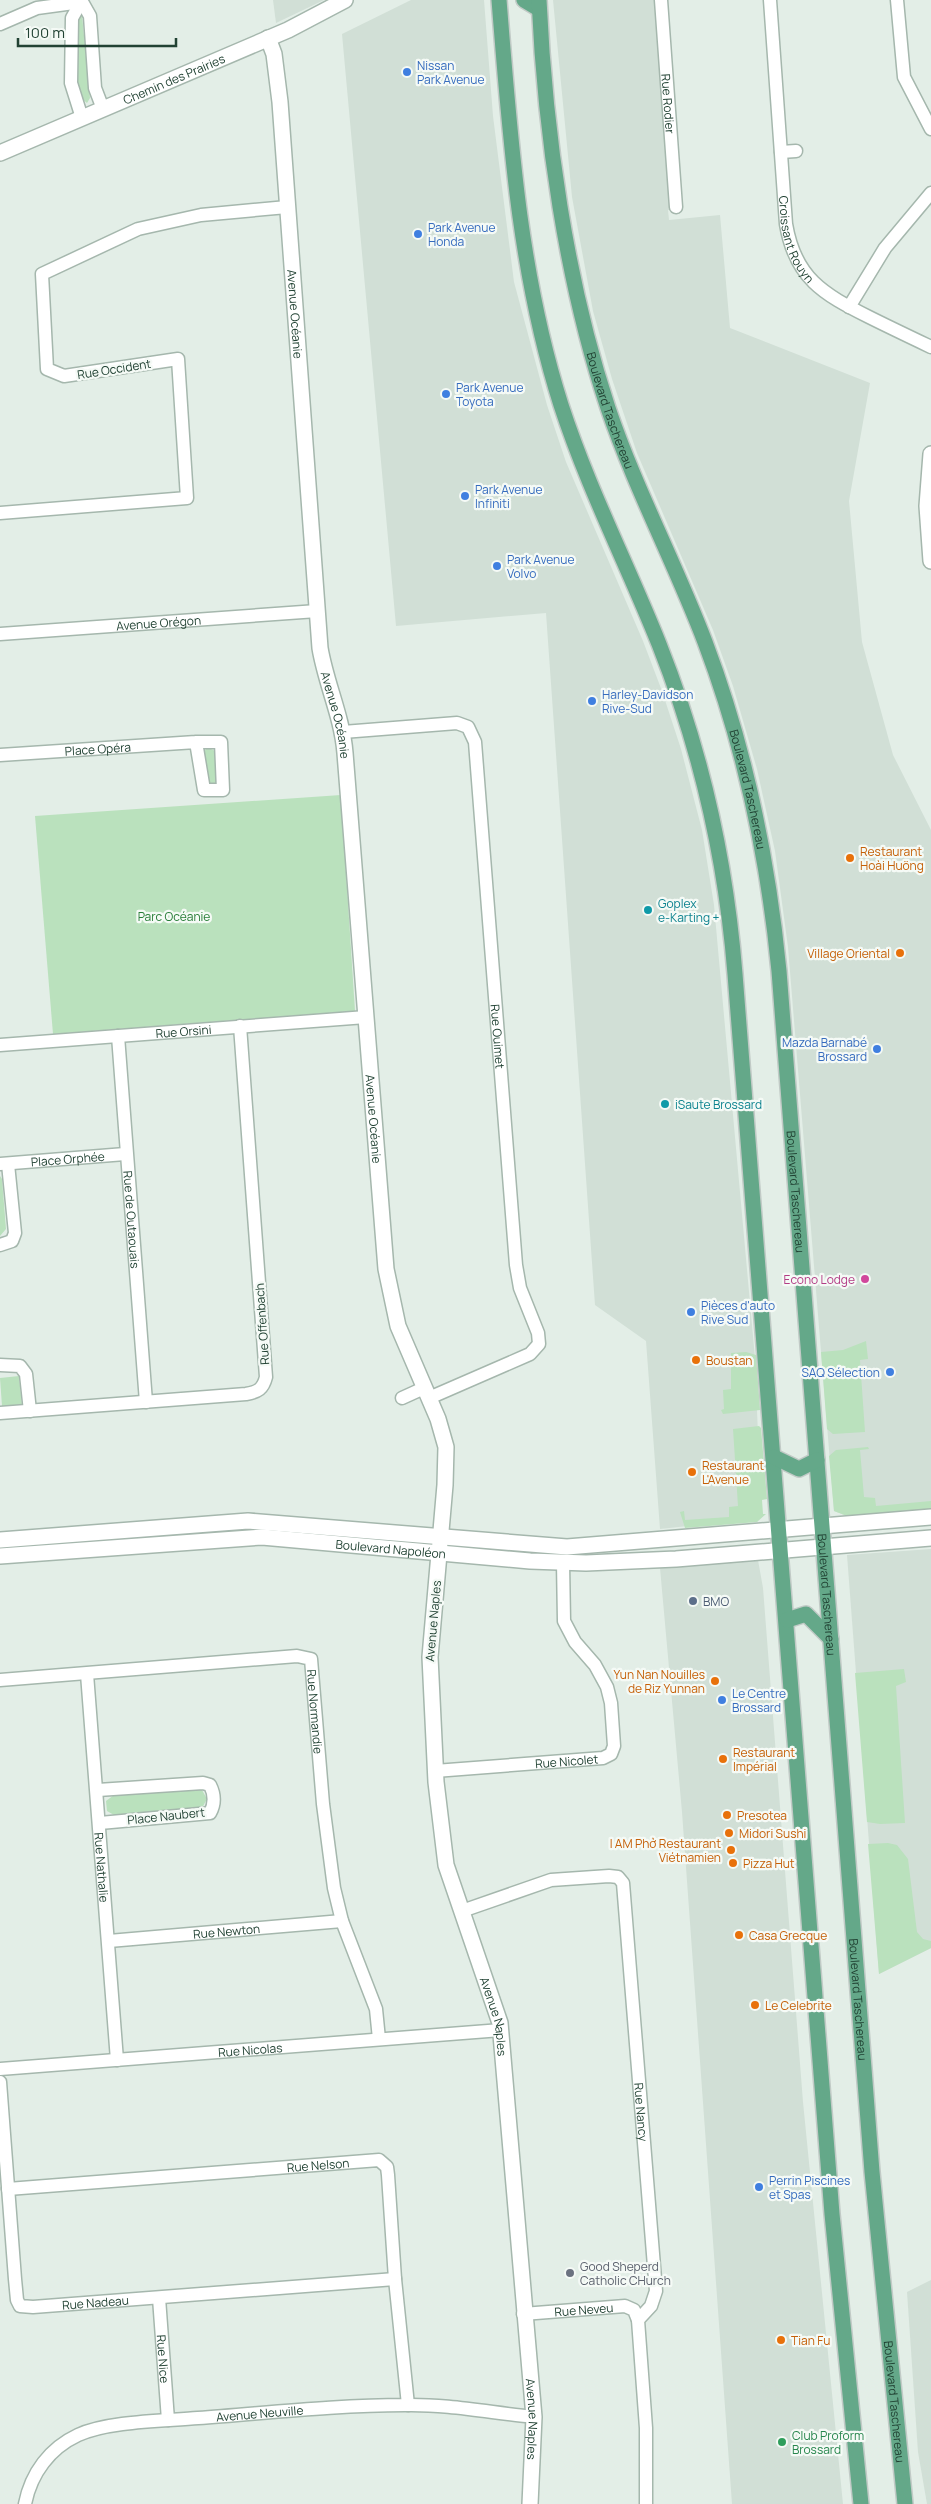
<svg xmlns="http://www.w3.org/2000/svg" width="931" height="2504" font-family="Manrope,sans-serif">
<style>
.built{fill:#d1dfd6}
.green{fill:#bae1bd}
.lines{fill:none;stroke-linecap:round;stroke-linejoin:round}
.minor-casing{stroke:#a5b7ad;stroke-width:15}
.tertiary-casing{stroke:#a5b7ad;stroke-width:18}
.primary-casing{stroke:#c1cac6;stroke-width:18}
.minor{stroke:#fff;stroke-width:12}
.tertiary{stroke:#fff;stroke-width:15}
.primary{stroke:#64a889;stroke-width:15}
.shop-dot{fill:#3f7fe0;stroke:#f5faf6;stroke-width:2}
.food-dot{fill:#e8710a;stroke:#f5faf6;stroke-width:2}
.culture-dot{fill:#0f9aa8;stroke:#f5faf6;stroke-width:2}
.hotel-dot{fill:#d1479c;stroke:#f5faf6;stroke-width:2}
.service-dot{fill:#5c6f8a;stroke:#f5faf6;stroke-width:2}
.worship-dot{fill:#6b7280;stroke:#f5faf6;stroke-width:2}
.leisure-dot{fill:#2e9e5b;stroke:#f5faf6;stroke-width:2}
.labels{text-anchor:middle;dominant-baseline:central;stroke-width:4.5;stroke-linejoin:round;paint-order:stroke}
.shop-label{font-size:12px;fill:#366cbe;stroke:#f5faf6;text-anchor:start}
.street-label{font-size:12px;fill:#214233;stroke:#f5faf6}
.food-label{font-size:12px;fill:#c56008;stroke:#f5faf6;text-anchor:start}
.culture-label{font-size:12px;fill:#0d838f;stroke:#f5faf6;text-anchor:start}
.park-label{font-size:12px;fill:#277d37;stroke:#f5faf6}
.hotel-label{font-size:12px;fill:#b23c85;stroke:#f5faf6;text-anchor:end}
.service-label{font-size:12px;fill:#4e5e75;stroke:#f5faf6;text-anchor:start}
.worship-label{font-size:12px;fill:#5b616d;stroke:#f5faf6;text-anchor:start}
.leisure-label{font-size:12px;fill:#27864d;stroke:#f5faf6;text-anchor:start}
</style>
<rect width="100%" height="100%" fill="#e3eee7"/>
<g class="built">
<polygon points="273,0 324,0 276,23"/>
<polygon points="411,0 484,0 493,116 514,282 547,405 566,462 643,641 662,691 681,749 702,830 714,905 755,1358 761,1513 753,1519 660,1529 646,1341 595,1305 546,613 396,626 342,34"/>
<polygon points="553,0 656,0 671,210 668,210 669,220 720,215 730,328 870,383 849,501 862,642 893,755 931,830 931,1510 847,1516 834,1511 788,947 775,851 757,769 733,686 713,630 637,453 612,379 593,311 572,197"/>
<polygon points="931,1549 931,1948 879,1974 847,1555"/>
<polygon points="758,1560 763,1588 803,2102 843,2504 732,2504 682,1812 660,1568"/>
<polygon points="931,2280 931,2504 927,2504 918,2452 907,2292"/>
</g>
<g class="green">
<path d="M82 15 90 98 87 103C70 92 78 37 79 18Z"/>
<polygon points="207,747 215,751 218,782 214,786 208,784 204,752"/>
<polygon points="341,795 355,1011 53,1034 35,816"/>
<polygon points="0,1176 2,1179 6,1229 0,1236"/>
<polygon points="866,1341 868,1359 860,1360 865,1432 833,1434 827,1429 821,1352 843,1350"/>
<polygon points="746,1352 756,1355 760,1410 723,1414 721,1410 724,1409 723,1390 731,1389 731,1353"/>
<polygon points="19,1376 22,1405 2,1406 0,1378"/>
<polygon points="759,1426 761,1428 767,1499 762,1500 763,1514 766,1514 757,1522 685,1528 680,1512 684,1511 685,1520 729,1517 729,1507 738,1506 733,1429"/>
<polygon points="868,1447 869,1449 860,1450 864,1497 875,1498 876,1506 931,1501 931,1510 847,1516 834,1511 829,1456 836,1450"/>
<polygon points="904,1669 906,1682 896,1686 905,1823 880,1824 867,1822 855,1673"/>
<polygon points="198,1789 202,1790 207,1799 202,1808 114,1815 107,1811 106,1801 114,1795"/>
<polygon points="888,1843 897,1845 908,1859 917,1932 923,1939 931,1941 931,1948 879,1974 868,1844"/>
</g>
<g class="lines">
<defs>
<g id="minor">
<polyline points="81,0 90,16 95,88 103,109"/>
<path id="s1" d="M661 0 676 207"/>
<path id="s2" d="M770 0 786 224C795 278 823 294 869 317 889 327 910 337 931 347"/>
<polyline points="897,0 904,77 931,129"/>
<polyline points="81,2 72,18 71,83 82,118"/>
<polyline points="0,24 37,8 81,2"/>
<polyline points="781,152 796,151"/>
<polyline points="849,307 885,248 931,193"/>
<polyline points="0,513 187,498 178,359 64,376 47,369 42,274 138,229 201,215 287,207"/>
<path id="s3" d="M0 634 317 611"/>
<path id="s4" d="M343 732 457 723 468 727 475 742 516 1265 520 1288 538 1333 539 1344 530 1354 429 1398"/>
<path id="s5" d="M0 755 196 742H221L223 790H204L196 742"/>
<path id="s6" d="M118 1036 146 1402"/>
<path id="s7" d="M0 1045 366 1017"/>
<path id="s8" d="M0 1164 125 1154"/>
<polyline points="0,1245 12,1241 15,1233 8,1164"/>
<polyline points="0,1365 20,1366 26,1374 30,1411"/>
<polyline points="402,1398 424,1388"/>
<path d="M0 1413 246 1394C258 1392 263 1389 266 1377L240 1026"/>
<path id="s9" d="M87 1674 117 2060"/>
<path id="s10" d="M0 1680 297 1656 311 1659 323 1804 334 1888 342 1921 376 2009 379 2039"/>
<path id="s11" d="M435 1771 603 1758 611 1754 614 1746 611 1703 607 1687 595 1665 575 1642 564 1621 563 1563"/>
<path d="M98 1790 203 1783 210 1785C215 1795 215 1804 210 1813L100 1823"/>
<path id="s12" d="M462 1911 551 1880 609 1876 618 1877 623 1883 656 2291 651 2306 638 2320 646 2428V2504"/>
<path id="s13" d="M109 1941 342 1921"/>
<path id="s14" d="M0 2069 501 2030"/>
<path id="s15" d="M0 2082 15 2279 17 2300 20 2306 33 2307 395 2279"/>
<path id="s16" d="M8 2189 379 2160 387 2167 388 2175 395 2279 408 2405"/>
<path id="s17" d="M159 2298 168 2420"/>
<path id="s18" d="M523 2314 625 2306 634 2310 638 2320"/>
<path id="s19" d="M25 2504C31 2473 50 2448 78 2435 108 2421 164 2421 198 2418 267 2413 336 2405 405 2405 447 2404 492 2413 534 2417"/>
</g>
<g id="tertiary">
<path id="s20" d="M268 38 274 54 280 102 320 648C326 684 342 716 345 753L386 1269 398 1326 438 1419 446 1447 445 1485 430 1657 436 1782 446 1865 500 2023 534 2417 530 2504"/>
<path id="s21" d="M0 153 288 30 345 0"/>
<polyline points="931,454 927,506 931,561"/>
<polyline points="0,1540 248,1521 567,1547 931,1517"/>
<path id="s22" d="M0 1556 262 1537 530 1561 586 1563 676 1559 931 1538"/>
</g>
<g id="primary">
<path d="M499 0C510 137 519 273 561 405 588 488 627 564 659 644 701 750 726 861 735 974L832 2214 861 2504"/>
<polyline points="524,0 539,9"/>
<path id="s23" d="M539 0C545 134 566 281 608 408 635 488 675 563 705 642 745 748 768 858 779 971L872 2172 905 2504"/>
<polyline points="774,1457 799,1469 817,1460"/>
<polyline points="787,1620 806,1614 831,1639"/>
</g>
</defs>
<use href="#minor" class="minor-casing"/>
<use href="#tertiary" class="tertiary-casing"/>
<use href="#primary" class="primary-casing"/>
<use href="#minor" class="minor"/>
<use href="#tertiary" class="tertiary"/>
<use href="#primary" class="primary"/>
</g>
<g class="shop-dot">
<circle cx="407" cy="72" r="5"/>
<circle cx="418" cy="234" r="5"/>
<circle cx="446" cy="394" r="5"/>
<circle cx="465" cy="496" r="5"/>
<circle cx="497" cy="566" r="5"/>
<circle cx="592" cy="701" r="5"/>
<circle cx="877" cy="1049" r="5"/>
<circle cx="691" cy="1312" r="5"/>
<circle cx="890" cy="1372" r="5"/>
<circle cx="722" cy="1700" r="5"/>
<circle cx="759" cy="2187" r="5"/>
</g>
<g class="food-dot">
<circle cx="850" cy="858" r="5"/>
<circle cx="900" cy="953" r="5"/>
<circle cx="696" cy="1360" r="5"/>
<circle cx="692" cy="1472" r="5"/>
<circle cx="715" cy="1681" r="5"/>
<circle cx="723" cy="1759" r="5"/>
<circle cx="727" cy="1815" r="5"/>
<circle cx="729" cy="1833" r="5"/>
<circle cx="731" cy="1850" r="5"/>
<circle cx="733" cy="1863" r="5"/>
<circle cx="739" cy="1935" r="5"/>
<circle cx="755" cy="2005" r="5"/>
<circle cx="781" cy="2340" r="5"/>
</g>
<g class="culture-dot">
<circle cx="648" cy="910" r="5"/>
<circle cx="665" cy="1104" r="5"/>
</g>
<circle class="hotel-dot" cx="865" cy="1279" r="5"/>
<circle class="service-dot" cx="693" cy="1601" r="5"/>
<circle class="worship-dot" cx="570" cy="2273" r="5"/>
<circle class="leisure-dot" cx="782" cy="2442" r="5"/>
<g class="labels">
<g class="shop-label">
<text x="417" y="65">Nissan<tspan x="417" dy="14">Park Avenue</tspan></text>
<text x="428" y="227">Park Avenue<tspan x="428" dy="14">Honda</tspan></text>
<text x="456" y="387">Park Avenue<tspan x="456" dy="14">Toyota</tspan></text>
<text x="475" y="489">Park Avenue<tspan x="475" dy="14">Infiniti</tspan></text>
<text x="507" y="559">Park Avenue<tspan x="507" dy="14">Volvo</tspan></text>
<text x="602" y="694">Harley-Davidson<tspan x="602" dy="14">Rive-Sud</tspan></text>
<text x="867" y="1042" text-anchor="end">Mazda Barnabé<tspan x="867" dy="14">Brossard</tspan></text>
<text x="701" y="1305">Pièces d'auto<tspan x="701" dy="14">Rive Sud</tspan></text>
<text x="880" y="1372" text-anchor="end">SAQ Sélection</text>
<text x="732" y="1693">Le Centre<tspan x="732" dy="14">Brossard</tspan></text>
<text x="769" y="2180">Perrin Piscines<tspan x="769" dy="14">et Spas</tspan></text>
</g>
<g class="street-label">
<text stroke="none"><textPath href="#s21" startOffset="189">Chemin des Prairies</textPath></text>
<text stroke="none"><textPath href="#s1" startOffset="104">Rue Rodier</textPath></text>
<text stroke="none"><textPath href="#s2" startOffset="242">Croissant Rouyn</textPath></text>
<text stroke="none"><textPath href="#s20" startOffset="278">Avenue Océanie</textPath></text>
<text transform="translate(114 369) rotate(-9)">Rue Occident</text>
<text stroke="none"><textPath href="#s23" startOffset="418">Boulevard Taschereau</textPath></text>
<text stroke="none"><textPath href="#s3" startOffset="159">Avenue Orégon</textPath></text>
<text stroke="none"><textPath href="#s20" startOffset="682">Avenue Océanie</textPath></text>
<text stroke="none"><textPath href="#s5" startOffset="98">Place Opéra</textPath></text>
<text stroke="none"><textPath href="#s23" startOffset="822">Boulevard Taschereau</textPath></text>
<text stroke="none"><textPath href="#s7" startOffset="184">Rue Orsini</textPath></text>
<text stroke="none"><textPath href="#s4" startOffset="438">Rue Ouimet</textPath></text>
<text stroke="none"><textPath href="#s20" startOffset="1088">Avenue Océanie</textPath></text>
<text stroke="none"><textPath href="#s8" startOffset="68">Place Orphée</textPath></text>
<text stroke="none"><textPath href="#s23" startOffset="1228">Boulevard Taschereau</textPath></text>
<text stroke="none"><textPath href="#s6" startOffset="184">Rue de Outaouais</textPath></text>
<text transform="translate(262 1324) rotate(-94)">Rue Offenbach</text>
<text stroke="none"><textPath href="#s22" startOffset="392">Boulevard Napoléon</textPath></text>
<text stroke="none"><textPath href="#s23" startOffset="1632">Boulevard Taschereau</textPath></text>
<text transform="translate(433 1621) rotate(-85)">Avenue Naples</text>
<text stroke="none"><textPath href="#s10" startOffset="365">Rue Normandie</textPath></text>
<text stroke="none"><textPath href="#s11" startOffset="132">Rue Nicolet</textPath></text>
<text transform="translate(166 1816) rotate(-6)">Place Naubert</text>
<text stroke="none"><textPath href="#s9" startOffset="194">Rue Nathalie</textPath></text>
<text stroke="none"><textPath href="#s13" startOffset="118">Rue Newton</textPath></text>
<text stroke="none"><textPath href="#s23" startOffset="2038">Boulevard Taschereau</textPath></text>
<text stroke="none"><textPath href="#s20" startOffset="2006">Avenue Naples</textPath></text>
<text stroke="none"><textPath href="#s14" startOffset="251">Rue Nicolas</textPath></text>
<text stroke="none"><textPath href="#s12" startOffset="399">Rue Nancy</textPath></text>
<text stroke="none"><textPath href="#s16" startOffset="311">Rue Nelson</textPath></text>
<text stroke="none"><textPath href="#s15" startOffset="301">Rue Nadeau</textPath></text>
<text stroke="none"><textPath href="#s18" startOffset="61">Rue Neveu</textPath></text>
<text stroke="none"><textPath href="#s17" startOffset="61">Rue Nice</textPath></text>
<text stroke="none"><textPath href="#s23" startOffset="2442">Boulevard Taschereau</textPath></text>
<text stroke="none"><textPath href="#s19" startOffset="274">Avenue Neuville</textPath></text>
<text stroke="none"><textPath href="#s20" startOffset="2411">Avenue Naples</textPath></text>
</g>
<g class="food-label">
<text x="860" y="851">Restaurant<tspan x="860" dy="14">Hoài Huöng</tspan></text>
<text x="890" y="953" text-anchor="end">Village Oriental</text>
<text x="706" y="1360">Boustan</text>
<text x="702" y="1465">Restaurant<tspan x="702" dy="14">L'Avenue</tspan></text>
<text x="705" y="1674" text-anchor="end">Yun Nan Nouilles<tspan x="705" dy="14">de Riz Yunnan</tspan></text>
<text x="733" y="1752">Restaurant<tspan x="733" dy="14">Impérial</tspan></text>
<text x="737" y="1815">Presotea</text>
<text x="739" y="1833">Midori Sushi</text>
<text x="721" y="1843" text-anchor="end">I AM Phở Restaurant<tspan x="721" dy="14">Viétnamien</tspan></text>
<text x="743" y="1863">Pizza Hut</text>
<text x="749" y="1935">Casa Grecque</text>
<text x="765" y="2005">Le Celebrite</text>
<text x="791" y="2340">Tian Fu</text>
</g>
<g class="culture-label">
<text x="658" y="903">Goplex<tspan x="658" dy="14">e-Karting +</tspan></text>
<text x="675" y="1104">iSaute Brossard</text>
</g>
<g class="park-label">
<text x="174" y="916">Parc Océanie</text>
</g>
<g class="hotel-label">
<text x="855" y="1279">Econo Lodge</text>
</g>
<g class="service-label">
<text x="703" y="1601">BMO</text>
</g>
<g class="worship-label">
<text x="580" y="2266">Good Sheperd<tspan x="580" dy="14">Catholic CHurch</tspan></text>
</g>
<g class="leisure-label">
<text x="792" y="2435">Club Proform<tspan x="792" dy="14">Brossard</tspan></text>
</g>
</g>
<path d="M18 38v8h158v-8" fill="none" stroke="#214233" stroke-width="2.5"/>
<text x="25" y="38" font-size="15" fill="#214233" stroke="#f5faf6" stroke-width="4" paint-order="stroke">100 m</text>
</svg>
